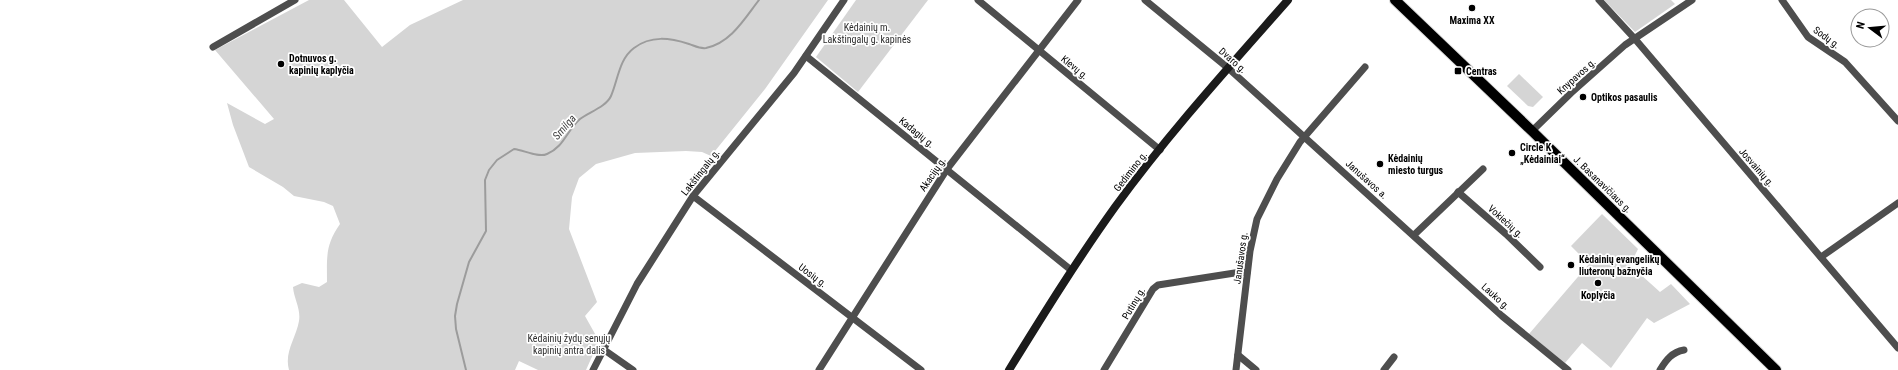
<svg xmlns="http://www.w3.org/2000/svg" width="1898" height="370" font-family="'Roboto Condensed',sans-serif">
	<rect width="100%" height="100%" fill="#fff"/>
	<g fill="#d5d5d5">
		<path d="M309 0H344L382 47 410 25 463 0H828L765 89 711 156 702 152 686 151 635 153 596 164 579 178 572 197 569 229 597 302 585 316 599 341 586 370H538L519 361 515 370H289C284 352 296 338 299 321 301 309 294 299 293 287L302 283 319 287 327 282C327 258 325 245 340 224L333 206 324 202 294 196 283 187 249 167 233 125 227 103 265 124 274 119 215 50Z"/>
		<path d="M856 0H928L858 92 816 57Z"/>
		<path d="M1604 0H1671L1675 4 1635 32Z"/>
		<path d="M1519 74 1543 97 1533 107 1528 106 1507 86Z"/>
		<path d="M1602 214 1638 249 1630 265 1660 292 1671 284 1690 304 1654 323 1647 318 1611 368 1582 343 1565 363 1529 334 1589 264 1571 246Z"/>
	</g>
	<g fill="none" stroke-linecap="round" stroke-linejoin="round">
		<path stroke="#9c9c9c" stroke-width="2" d="M466 370 456 329 455 316 457 304 469 262 486 231 485 180 489 170 497 160 514 149C524 150 538 158 547 154 564 147 567 130 580 119 589 112 606 107 611 96 618 80 619 59 634 48 651 35 670 38 689 44 695 46 700 49 706 48 731 43 745 18 759 0"/>
		<defs>
			<path id="primary" d="M1395 0 1532 131 1776 370"/>
		</defs>
		<use href="#primary" stroke="#dbdbdb" stroke-width="12"/>
		<g stroke="#4e4e4e" stroke-width="7">
			<path d="M978 0 1160 150"/>
			<path d="M1145 0 1228 68 1502 316 1568 370"/>
			<path d="M1599 0 1635 39 1898 348"/>
			<path d="M1782 0 1808 37 1845 62 1898 121"/>
			<path d="M213 47 295 0"/>
			<path d="M806 56 1071 270"/>
			<path d="M1532 131 1571 93 1625 45 1692 0"/>
			<path d="M1458 192 1506 234 1540 267"/>
			<path d="M693 196 921 370"/>
			<path d="M1414 235 1483 169"/>
			<path d="M1821 257 1898 203"/>
			<path d="M603 349 633 370"/>
			<path d="M1238 355 1256 370"/>
			<path d="M593 370 637 284 693 196 794 73 844 0"/>
			<path d="M819 370 947 169 1078 0"/>
			<path d="M1104 370 1153 289 1158 285 1241 272 1247 273"/>
			<path d="M1236 370 1250 251 1257 219 1277 179 1300 142 1365 67"/>
			<path d="M1384 370 1394 357"/>
			<path d="M1660 370C1666 360 1672 352 1684 350"/>
		</g>
		<path stroke="#1b1b1b" stroke-width="8" d="M1009 370C1043 315 1077 260 1115 207 1168 134 1229 67 1288 0"/>
		<use href="#primary" stroke="#000" stroke-width="10"/>
	</g>
	<g fill="#000" stroke="#fff" stroke-width="1.5">
		<circle cx="1472" cy="8" r="4"/>
		<circle cx="281" cy="64" r="4"/>
		<rect x="1454" y="67" width="8" height="8" rx="2"/>
		<circle cx="1583" cy="97" r="4"/>
		<circle cx="1512" cy="153" r="4"/>
		<circle cx="1380" cy="164" r="4"/>
		<circle cx="1571" cy="265" r="4"/>
		<circle cx="1598" cy="283" r="4"/>
	</g>
	<g text-anchor="middle" stroke-width="3.5" stroke-linejoin="round" paint-order="stroke">
		<g font-size="10" font-weight="bold" fill="#000" stroke="#fff" text-anchor="start">
			<text x="1472" y="24" text-anchor="middle">Maxima XX</text>
			<text x="289" y="62">Dotnuvos g.<tspan x="289" dy="12">kapinių kaplyčia</tspan></text>
			<text x="1466" y="75">Centras</text>
			<text x="1591" y="101">Optikos pasaulis</text>
			<text x="1520" y="151">Circle K<tspan x="1520" dy="12">„Kėdainiai“</tspan></text>
			<text x="1388" y="162">Kėdainių<tspan x="1388" dy="12">miesto turgus</tspan></text>
			<text x="1579" y="263">Kėdainių evangelikų<tspan x="1579" dy="12">liuteronų bažnyčia</tspan></text>
			<text x="1598" y="299" text-anchor="middle">Koplyčia</text>
		</g>
		<g font-size="10" fill="#2c2c2c" stroke="#fff">
			<text x="867" y="31">Kėdainių m.<tspan x="867" dy="12">Lakštingalų g. kapinės</tspan></text>
			<text x="569" y="342">Kėdainių žydų senųjų<tspan x="569" dy="12">kapinių antra dalis</tspan></text>
		</g>
		<g font-size="10" fill="#000" stroke="#fff">
			<text transform="translate(1827 37) rotate(36)" y="4">Sodų g.</text>
			<text transform="translate(1233 60) rotate(41)" y="4">Dvaro g.</text>
			<text transform="translate(1075 67) rotate(39)" y="4">Klevų g.</text>
			<text transform="translate(1576 76) rotate(-42)" y="4">Knypavos g.</text>
			<text transform="translate(917 132) rotate(39)" y="4">Kadagių g.</text>
			<text transform="translate(1757 167) rotate(49)" y="4">Josvainių g.</text>
			<text transform="translate(1130 171) rotate(-52)" y="4">Gedimino g.</text>
			<text transform="translate(700 172) rotate(-52)" y="4">Lakštingalų g.</text>
			<text transform="translate(932 174) rotate(-56)" y="4">Akacijų g.</text>
			<text transform="translate(1367 179) rotate(42)" y="4">Janušavos a.</text>
			<text transform="translate(1603 184) rotate(44)" y="4">J. Basanavičiaus g.</text>
			<text transform="translate(1506 221) rotate(42)" y="4">Vokiečių g.</text>
			<text transform="translate(1240 258) rotate(-82)" y="4">Janušavos g.</text>
			<text transform="translate(813 275) rotate(37)" y="4">Uosių g.</text>
			<text transform="translate(1496 296) rotate(42)" y="4">Lauko g.</text>
			<text transform="translate(1133 303) rotate(-59)" y="4">Putinų g.</text>
		</g>
		<g font-size="11" font-style="italic" fill="#3d3d3d" stroke="#fff">
			<text transform="translate(564 127) rotate(-49)" y="4">Smilga</text>
		</g>
	</g>
	<g transform="translate(1870 28) rotate(286)"><circle r="19" fill="#ffffff" stroke="#999999"/>
	<path d="M0-3L7 15L0 10L-7 15Z" fill="#000000"/>
	<text y="-6" font-size="11" font-weight="bold" text-anchor="middle" fill="#000000">N</text>
	</g>
</svg>
